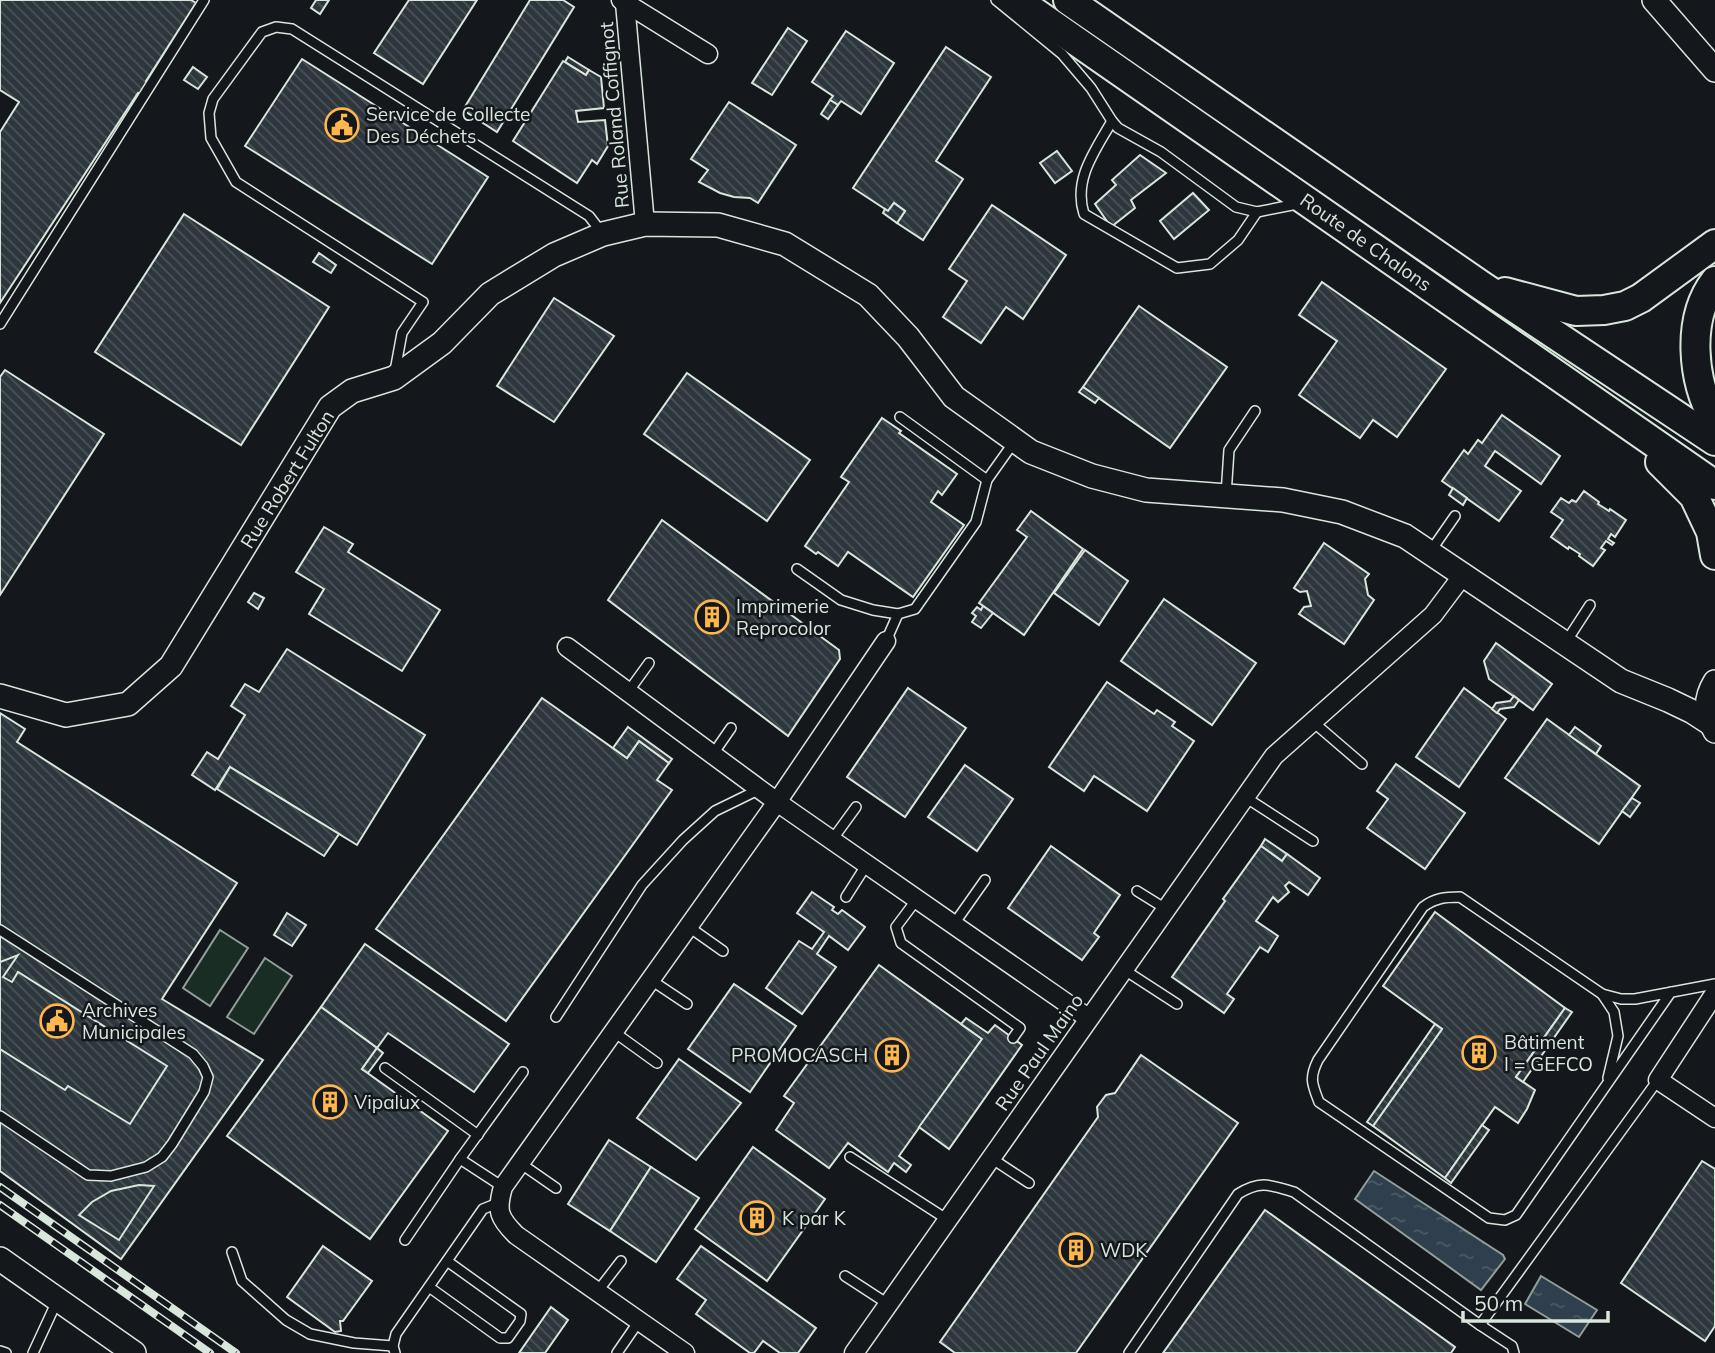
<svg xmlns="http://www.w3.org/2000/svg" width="1715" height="1353" font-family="Mulish,sans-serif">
	<defs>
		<pattern id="water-ripples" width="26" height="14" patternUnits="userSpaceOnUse" patternTransform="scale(1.75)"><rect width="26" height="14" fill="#2f3f4d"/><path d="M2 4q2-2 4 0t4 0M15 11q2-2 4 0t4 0" fill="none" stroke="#4c5b66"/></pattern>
		<pattern id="building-back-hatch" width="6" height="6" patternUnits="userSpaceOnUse" patternTransform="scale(1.75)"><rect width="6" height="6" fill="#2c363c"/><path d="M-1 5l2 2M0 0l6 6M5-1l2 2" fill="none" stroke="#4a5358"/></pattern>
	</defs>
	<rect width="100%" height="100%" fill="#14181c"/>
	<g fill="#1a2d24" stroke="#939e99" stroke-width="2">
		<path d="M220 930 248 948 210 1006 183 988Z"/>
		<path d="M265 958 292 976 254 1034 227 1017Z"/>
	</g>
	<g fill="url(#water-ripples)" stroke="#939e99" stroke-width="2">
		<path d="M1374 1171 1503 1255 1505 1259 1481 1290 1355 1199Z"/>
		<path d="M1541 1276 1597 1310 1579 1337 1525 1304Z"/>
	</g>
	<g fill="url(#building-back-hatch)" stroke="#d8e6dc" stroke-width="2">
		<path d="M0 0H191L196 3 146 81 150 84 142 96 138 93 0 303V132L19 102 0 90Z"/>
		<path d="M316 0H329L320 14 311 8Z"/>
		<path d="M409 0H477L423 84 374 53Z"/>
		<path d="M530 0H563L574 7 497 132 463 110Z"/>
		<path d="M788 28 807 41 772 95 752 83Z"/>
		<path d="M846 31 894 63 861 114 841 101 838 105 830 100 833 96 812 82Z"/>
		<path d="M946 47 991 77 936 161 963 179 923 240 897 223 905 211 894 203 888 211 853 188Z"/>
		<path d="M568 57 589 70 586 75 565 62Z"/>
		<path d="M302 59 488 177 432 264 245 146Z"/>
		<path d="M563 61 586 75 589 70 601 77 604 108 576 111 578 122 605 120 608 146 597 164 592 160 577 183 513 141Z"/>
		<path d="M193 67 207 77 198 89 184 80Z"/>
		<path d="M830 100 838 105 828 119 821 114Z"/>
		<path d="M729 102 796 145 758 203 750 198 734 197 720 193 699 182 708 170 691 159Z"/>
		<path d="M1057 151 1072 171 1055 183 1040 163Z"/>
		<path d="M1140 155 1166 173 1131 200 1135 208 1111 227 1095 204 1116 185 1112 180Z"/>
		<path d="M1193 193 1209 210 1174 239 1160 221Z"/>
		<path d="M894 203 905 211 897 223 883 213 885 209 888 211Z"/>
		<path d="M992 205 1066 255 1023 319 1006 307 981 343 943 317 967 281 949 269Z"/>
		<path d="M184 214 329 307 241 445 95 352Z"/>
		<path d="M319 253 336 265 331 273 313 262Z"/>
		<path d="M1322 282 1446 369 1397 437 1373 420 1360 438 1299 395 1337 341 1299 315Z"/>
		<path d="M554 298 614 336 554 422 497 386Z"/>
		<path d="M1139 306 1227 367 1170 448 1083 387Z"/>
		<path d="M5 370 104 434 0 595V377Z"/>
		<path d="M687 373 810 460 767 521 644 434Z"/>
		<path d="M1083 387 1099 398 1095 403 1079 392Z"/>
		<path d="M1502 415 1560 456 1541 484 1495 451 1485 466 1521 491 1499 521 1442 481 1464 450 1468 454 1478 440 1482 443Z"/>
		<path d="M882 418 901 431 899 433 957 474 942 495 938 491 931 502 964 525 913 597 848 552 838 566 818 552 816 554 805 546 849 482 841 477Z"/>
		<path d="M1453 488 1467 498 1463 505 1449 495Z"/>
		<path d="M1584 491 1599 502 1598 504 1609 511 1610 509 1626 520 1615 537 1611 534 1608 539 1614 543 1612 545 1606 541 1601 548 1605 550 1593 566 1579 556 1580 554 1569 547 1568 549 1551 537 1563 520 1551 512 1561 498 1569 503 1572 500 1576 502Z"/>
		<path d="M1031 511 1083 549 1024 635 979 603 1027 537 1017 530Z"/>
		<path d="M662 520 839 650 840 659 788 736 608 600Z"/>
		<path d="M324 527 353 544 348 552 440 610 402 671 309 614 324 589 296 572Z"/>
		<path d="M1324 543 1369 574 1365 579 1368 595 1374 600 1344 644 1299 614 1304 607 1311 606 1307 591 1300 592 1294 588Z"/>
		<path d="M1085 550 1128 581 1099 625 1054 593Z"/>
		<path d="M254 593 264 598 258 609 248 602Z"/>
		<path d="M1164 599 1256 663 1212 725 1121 661Z"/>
		<path d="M983 606 993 613 981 628 972 622 976 616 972 613 977 607 981 610Z"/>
		<path d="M1496 643 1552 684 1533 710 1489 679 1484 661Z"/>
		<path d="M287 649 425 735 357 845 230 767 215 790 192 775 207 752 218 759 245 715 231 706 245 684 259 692Z"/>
		<path d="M1107 682 1154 714 1157 710 1175 722 1172 726 1194 741 1147 811 1094 776 1084 791 1049 767Z"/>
		<path d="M908 688 966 728 905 817 847 777Z"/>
		<path d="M1464 688 1506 719 1459 787 1416 757Z"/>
		<path d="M1514 696 1519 700 1514 707 1500 709 1497 713 1492 709 1496 703 1510 701Z"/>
		<path d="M542 698 627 758 639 741 669 763 657 780 672 790 506 1021 376 929Z"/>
		<path d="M0 713 25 729 17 742 237 883 162 999 263 1060 121 1259 0 1171Z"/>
		<path d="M1547 719 1640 786 1599 844 1505 778Z"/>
		<path d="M628 727 672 759 669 763 639 741 627 758 613 748Z"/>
		<path d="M1575 727 1601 746 1596 754 1569 735Z"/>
		<path d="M1396 764 1465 813 1425 869 1367 828 1388 799 1377 791Z"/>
		<path d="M965 765 1013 799 977 851 928 817Z"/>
		<path d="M230 767 339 834 324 856 217 789Z"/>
		<path d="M1632 798 1640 803 1630 817 1622 811Z"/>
		<path d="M1265 839 1287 854 1282 861 1261 846Z"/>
		<path d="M1051 846 1120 895 1094 933 1099 937 1082 960 1008 908Z"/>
		<path d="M1261 846 1282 861 1287 854 1320 878 1308 895 1289 882 1285 886 1289 892 1278 902 1273 897 1256 921 1278 936 1268 952 1260 947 1227 994 1234 999 1224 1013 1172 977 1225 901 1223 899Z"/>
		<path d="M812 892 834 907 832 910 838 914 842 910 865 927 848 950 829 936 817 954 836 967 802 1014 766 988 799 941 812 949 824 932 797 913Z"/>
		<path d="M1435 912 1565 1008 1516 1077 1535 1090 1527 1109 1518 1123 1495 1107 1445 1178 1373 1126 1442 1029 1383 986Z"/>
		<path d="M287 913 306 925 292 946 274 935Z"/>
		<path d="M365 944 509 1044 474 1092 388 1033 377 1048 321 1007Z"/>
		<path d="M18 955 3 977 12 982 18 972 167 1066 130 1124 68 1086 65 1090 0 1049V962Z"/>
		<path d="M879 965 982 1039 899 1156 911 1165 906 1172 894 1163 888 1172 848 1143 829 1168 776 1130 794 1103 784 1096Z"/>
		<path d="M734 984 796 1026 750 1092 688 1049Z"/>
		<path d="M321 1007 377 1048 362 1069 448 1131 370 1239 227 1136Z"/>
		<path d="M1565 1008 1572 1012 1523 1082 1516 1077Z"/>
		<path d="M966 1018 988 1033 995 1025 1022 1045 949 1149 919 1127 982 1039 961 1024Z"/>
		<path d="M1435 1024 1442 1029 1373 1126 1367 1122Z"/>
		<path d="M377 1048 383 1053 368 1073 362 1069Z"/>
		<path d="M1141 1055 1238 1123 1076 1353H955L940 1342 1098 1117 1097 1107 1106 1095 1115 1093Z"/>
		<path d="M679 1059 741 1103 696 1160 637 1118Z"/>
		<path d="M1482 1125 1489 1130 1451 1183 1445 1178Z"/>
		<path d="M609 1140 651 1167 610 1231 568 1204Z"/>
		<path d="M753 1147 825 1199 767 1281 695 1229Z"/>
		<path d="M1702 1161 1715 1169V1326L1705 1341 1621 1283Z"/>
		<path d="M651 1167 699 1198 656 1262 610 1231Z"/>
		<path d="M139 1185 154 1186 119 1240 79 1215 92 1202 111 1191Z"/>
		<path d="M1265 1210 1455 1347 1451 1353H1163Z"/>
		<path d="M323 1246 372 1281 343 1321H340L341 1331 335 1332 287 1297Z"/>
		<path d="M701 1246 816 1328 798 1353H780L763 1341 754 1353H750L696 1314 706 1300 677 1279Z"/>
		<path d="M551 1307 568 1320 545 1353H519Z"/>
	</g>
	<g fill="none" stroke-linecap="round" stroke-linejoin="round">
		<defs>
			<g id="service">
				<path d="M996 0 1062 54 1091 88 1112 121 1118 128 1161 152 1236 207 1257 212 1297 204"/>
				<path d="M1112 121C1095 151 1073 179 1084 214L1177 268 1210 264 1238 240 1257 212"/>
				<path d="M0 324 204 0"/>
				<path d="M395 371 402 333 423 302 236 182 211 138 209 113 213 99 262 32 276 27 292 29 589 216 602 233"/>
				<path d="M900 417 987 480"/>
				<path d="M1226 495 1229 450 1255 411"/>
				<path d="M1430 552 1455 516"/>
				<path d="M797 569 841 600 873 610 898 614 915 609 976 522 987 480 1014 442"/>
				<path d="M886 641 898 614"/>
				<path d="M1566 642 1590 605"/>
				<path d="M628 692 649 663"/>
				<path d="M1312 721 1362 764"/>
				<path d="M713 754 731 728"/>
				<path d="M1245 797 1313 841"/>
				<path d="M832 840 856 807"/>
				<path d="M1137 891 1166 909"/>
				<path d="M846 897 867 864"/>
				<path d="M917 899 896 927 901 943 1020 1028 1013 1038"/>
				<path d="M954 924 985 880"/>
				<path d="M689 927 723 951"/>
				<path d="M0 930 193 1054 203 1066 208 1077 204 1092 172 1144 162 1157 146 1167 111 1176 88 1175 0 1116"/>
				<path d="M1123 969 1177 1004"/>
				<path d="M651 980 687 1004"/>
				<path d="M1671 992 1516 1215 1505 1220 1489 1218 1319 1102C1312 1084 1309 1078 1318 1060L1423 907C1435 898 1445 897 1460 897L1602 994 1621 999H1635L1715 984"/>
				<path d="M1602 994 1614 1012 1618 1036 1608 1078"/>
				<path d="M556 1017 642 885 683 840 715 811 760 789"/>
				<path d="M614 1032 657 1063"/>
				<path d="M385 1068 478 1135"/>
				<path d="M850 1157 948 1220"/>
				<path d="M991 1158 1029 1183"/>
				<path d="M520 1163 556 1188"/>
				<path d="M503 1187 460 1159 523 1072"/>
				<path d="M405 1240 460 1159"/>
				<path d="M232 1252 242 1281 286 1320 310 1334 354 1343 393 1346"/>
				<path d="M845 1276 888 1304"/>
				<path d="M429 1287 500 1338H508L520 1321 521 1314 447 1261"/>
				<path d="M597 1292 621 1261"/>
				<path d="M1480 1325 1658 1080"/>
				<path d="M0 1351 6 1353"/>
				<path d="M33 1353 57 1301"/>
				<path d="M395 1353 393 1346 396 1334 483 1209 498 1203"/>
				<path d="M617 1353 639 1321"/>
				<path d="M1129 1353 1238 1194C1261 1180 1270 1185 1294 1192L1480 1325 1512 1346 1514 1353"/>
			</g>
			<g id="minor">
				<path d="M621 0 708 54"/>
				<path d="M625 3 645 224"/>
				<path d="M567 647 777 802 1088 1018"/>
				<path d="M1715 993 1658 1080 1715 1118"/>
				<path d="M685 1353 516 1235C499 1218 496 1211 503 1187L777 802 886 641"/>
				<path d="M854 1353 1274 756 1433 615 1463 575"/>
			</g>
			<g id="tertiary">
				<path d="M1654 0 1715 70"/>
				<path d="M1715 682C1705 698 1705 714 1715 731"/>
				<path d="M0 696 66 715 128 704 171 666 330 407 352 391 394 378 442 343 490 294 554 255 603 234 645 224 718 225 785 244 868 295 908 337 954 397 1031 452 1092 476 1146 490 1283 500 1342 512 1405 536 1621 681 1668 700 1693 712 1710 723"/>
				<path d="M0 1259 134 1353"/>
			</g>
			<g id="primary">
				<path d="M1017 0 1715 485"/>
				<path d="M1068 0 1482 286 1715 441"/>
				<path d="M1715 281C1686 319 1692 381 1715 421"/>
				<path d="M1505 292 1576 311 1604 310 1625 306 1641 298 1715 244"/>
				<path d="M1660 462 1694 496 1711 532 1715 555"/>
			</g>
		</defs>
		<use href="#service" stroke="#d8e6dc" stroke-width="12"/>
		<use href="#minor" stroke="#d8e6dc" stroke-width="21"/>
		<use href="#tertiary" stroke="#d8e6dc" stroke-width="26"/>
		<use href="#primary" stroke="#d8e6dc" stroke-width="32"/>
		<use href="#service" stroke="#14181c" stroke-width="9"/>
		<use href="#minor" stroke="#14181c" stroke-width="18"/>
		<use href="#tertiary" stroke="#14181c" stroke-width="23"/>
		<use href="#primary" stroke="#14181c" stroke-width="28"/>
		<defs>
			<g id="rail">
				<path d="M0 1187 236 1353"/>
				<path d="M0 1205 210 1353"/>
			</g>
		</defs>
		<use href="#rail" stroke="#d8e6dc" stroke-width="8"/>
		<use href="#rail" stroke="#14181c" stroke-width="5" stroke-dasharray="16" stroke-linecap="butt"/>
	</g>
	<defs>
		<symbol id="civic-ring" viewBox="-11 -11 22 22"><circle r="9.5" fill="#14181c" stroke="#ffb74d" stroke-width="1.5"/><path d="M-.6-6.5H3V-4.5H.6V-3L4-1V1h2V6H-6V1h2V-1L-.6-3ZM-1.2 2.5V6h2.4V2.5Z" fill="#ffb74d"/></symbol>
		<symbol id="building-ring" viewBox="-11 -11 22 22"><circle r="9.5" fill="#14181c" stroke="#ffb74d" stroke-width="1.5"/><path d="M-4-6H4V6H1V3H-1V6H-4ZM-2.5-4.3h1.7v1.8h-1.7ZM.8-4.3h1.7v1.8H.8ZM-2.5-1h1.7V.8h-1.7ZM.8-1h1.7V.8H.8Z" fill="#ffb74d"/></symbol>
	</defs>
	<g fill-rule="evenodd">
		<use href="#civic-ring" x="323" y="106" width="38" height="38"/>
		<use href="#building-ring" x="693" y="598" width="38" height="38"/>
		<use href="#civic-ring" x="38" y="1002" width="38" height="38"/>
		<use href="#building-ring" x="1460" y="1034" width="38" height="38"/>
		<use href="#building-ring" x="873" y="1036" width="38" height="38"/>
		<use href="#building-ring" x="311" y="1083" width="38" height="38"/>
		<use href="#building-ring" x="738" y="1199" width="38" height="38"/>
		<use href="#building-ring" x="1057" y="1231" width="38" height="38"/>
	</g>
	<g text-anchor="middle" stroke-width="5" stroke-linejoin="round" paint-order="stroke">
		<g font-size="19" fill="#d8e6dc" stroke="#14181c" text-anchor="start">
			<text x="366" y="121">Service de Collecte<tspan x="366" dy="22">Des Déchets</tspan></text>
			<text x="736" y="613">Imprimerie<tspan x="736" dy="22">Reprocolor</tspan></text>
			<text x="82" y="1017">Archives<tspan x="82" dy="22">Municipales</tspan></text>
			<text x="1504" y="1049">Bâtiment<tspan x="1504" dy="22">I = GEFCO</tspan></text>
			<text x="868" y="1062" text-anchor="end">PROMOCASCH</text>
			<text x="354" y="1109">Vipalux</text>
			<text x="782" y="1225">K par K</text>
			<text x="1100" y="1257">WDK</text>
		</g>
		<g font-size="19" fill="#d8e6dc" stroke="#14181c">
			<text transform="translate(614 115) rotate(-95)" y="7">Rue Roland Coffignot</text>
			<text transform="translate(1366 242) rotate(35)" y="7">Route de Chalons</text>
			<text transform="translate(287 479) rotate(-58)" y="7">Rue Robert Fulton</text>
			<text transform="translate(1039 1052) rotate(-55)" y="7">Rue Paul Maino</text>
		</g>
	</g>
	<path d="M1463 1311v10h145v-10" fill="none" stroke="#d8e6dc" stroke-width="3.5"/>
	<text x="1474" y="1311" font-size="21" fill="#d8e6dc" stroke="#14181c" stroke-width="5" paint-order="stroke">50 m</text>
</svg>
